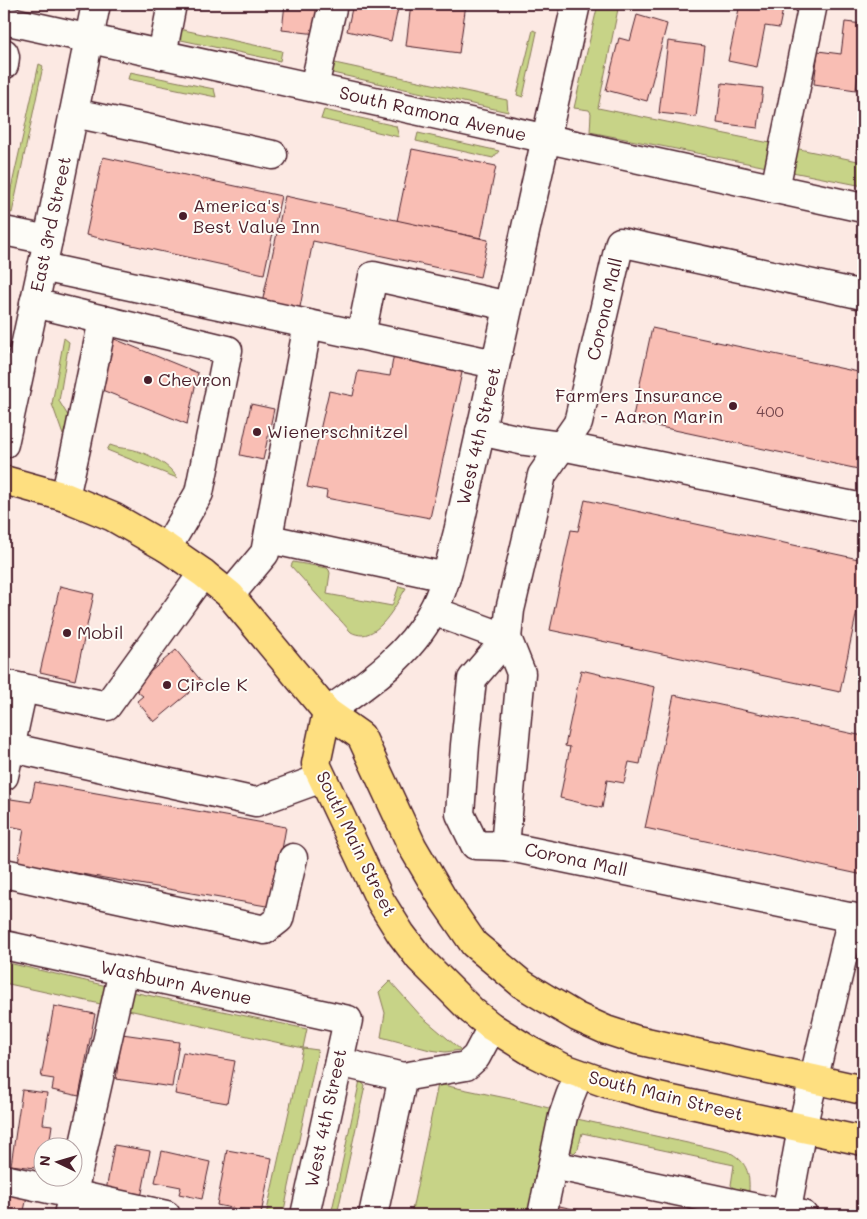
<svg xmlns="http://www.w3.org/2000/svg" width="867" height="1219" font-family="Mali,sans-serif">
	<rect width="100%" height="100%" fill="#fce9e3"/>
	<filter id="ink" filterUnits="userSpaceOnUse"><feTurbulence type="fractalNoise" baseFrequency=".02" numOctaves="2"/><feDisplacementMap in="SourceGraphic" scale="10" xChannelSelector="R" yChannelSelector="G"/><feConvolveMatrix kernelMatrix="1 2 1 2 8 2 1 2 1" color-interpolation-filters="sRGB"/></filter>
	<g filter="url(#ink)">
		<g fill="#c7d387" stroke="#887959">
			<path d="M598 4H619L598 108 863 162V186L590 132 591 113 589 110 574 108Z"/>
			<path d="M179 29 282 51 280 61 181 40Z"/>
			<path d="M533 30 537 32 523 97 517 95Z"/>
			<path d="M330 62 507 100 508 112 328 72Z"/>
			<path d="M39 64 43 66 12 213 6 211Z"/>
			<path d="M130 72 214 89 216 97 128 79Z"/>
			<path d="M324 110 396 126 399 137 321 119Z"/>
			<path d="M418 133 499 151 493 158 416 141Z"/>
			<path d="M64 338 69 342 59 401 70 419 68 435H63L52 404Z"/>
			<path d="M110 445C117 448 123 448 130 449 145 452 170 464 177 478L107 450Z"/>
			<path d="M293 562 327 568 329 570 330 573 327 594 392 606 399 586 406 588C397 603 382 634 362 635 359 635 354 634 351 632 346 627 341 620 335 615 320 599 306 582 291 566Z"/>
			<path d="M4 962 133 992 307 1029 303 1048 318 1050 283 1215H266L303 1048 4 983Z"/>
			<path d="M390 981 421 1016 461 1050 445 1052 430 1050 381 1037 385 1013 379 992Z"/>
			<path d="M360 1080 365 1086 337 1215H331Z"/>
			<path d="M438 1084 516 1100 553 1109 532 1215H411Z"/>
			<path d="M577 1119 729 1152C746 1161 750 1172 749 1191L733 1188 731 1185 734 1165 582 1133 578 1149 574 1153 571 1151V1149Z"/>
		</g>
		<g fill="#f9beb4" stroke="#4a1f2b">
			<path d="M285 4H321L317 34 282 30Z"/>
			<path d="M353 4H399L391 41 347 31Z"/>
			<path d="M411 4H466L459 53 406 46Z"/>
			<path d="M740 4H784L779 28 765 26 757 67 728 61Z"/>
			<path d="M637 15 667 24 647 101 606 90 619 38 630 41Z"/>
			<path d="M845 22 863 24V38L856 90 814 84 818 51 841 54Z"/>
			<path d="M668 41 705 46 696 117 659 113Z"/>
			<path d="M722 83 763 88 758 128 717 123Z"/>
			<path d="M862 103H863V154L856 153Z"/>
			<path d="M412 149 496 166 481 238 397 221Z"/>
			<path d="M103 157 281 196 264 274 86 235Z"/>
			<path d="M285 196 488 240 480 277 313 241 299 312 262 303Z"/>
			<path d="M652 328 863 373V470L632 421Z"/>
			<path d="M107 336 198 373 187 424 97 388Z"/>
			<path d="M394 353 463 368 430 518 326 498 327 491 307 487 329 391 353 396 358 371 390 376Z"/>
			<path d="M251 404 274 409 263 460 240 455Z"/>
			<path d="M585 500 863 560V582L840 692 550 630 571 530 578 531Z"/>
			<path d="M60 586 94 594 75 680 40 672Z"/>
			<path d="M176 650 202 682 154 722 137 701 143 696 139 693 136 688 137 683Z"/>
			<path d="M581 670 655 687 640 764 629 762 624 783 607 780 602 808 560 798 570 747 565 746Z"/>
			<path d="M674 695 863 736V875L645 828Z"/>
			<path d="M35 782 286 827 272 907 18 863 24 829 4 825V798L31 802Z"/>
			<path d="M54 1006 95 1014 79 1096 52 1090 54 1079 41 1077Z"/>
			<path d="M122 1034 179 1042 172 1087 116 1079Z"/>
			<path d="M183 1052 235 1061 227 1103 175 1094Z"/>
			<path d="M22 1090 47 1093 43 1124 52 1125 49 1146H42V1148L38 1147 35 1168 11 1165Z"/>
			<path d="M114 1145 150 1151 141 1198 106 1191Z"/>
			<path d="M227 1150 272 1158 261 1214 217 1205Z"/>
			<path d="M162 1151 210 1162 202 1199 179 1194 181 1187 155 1182Z"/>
			<path d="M4 1192 27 1197 23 1215H4Z"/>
			<path d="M555 1205 600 1215H553Z"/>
		</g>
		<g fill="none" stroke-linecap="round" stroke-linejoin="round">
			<defs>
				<g id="minor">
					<path d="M4 20 863 208"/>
					<path d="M4 53 5 57 4 65"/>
					<path d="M162 55 172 4"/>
					<path d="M314 87 333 4"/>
					<path d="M74 113 273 155"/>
					<path d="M775 189 813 4"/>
					<path d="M4 231 48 240"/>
					<path d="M42 267 495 364"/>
					<path d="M34 303 228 350 199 493 167 548"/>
					<path d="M361 335 373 276 508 306"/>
					<path d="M480 431 525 441 562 446 863 508"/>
					<path d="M4 444 48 240 96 4"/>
					<path d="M65 497 77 444 103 320"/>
					<path d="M269 539 446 577"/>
					<path d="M230 595 265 553 308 324"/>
					<path d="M433 611 507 638"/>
					<path d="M507 638 472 679 465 745 460 814 475 845 505 846 863 920"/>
					<path d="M4 684 107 706 203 573"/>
					<path d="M327 712C367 684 409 656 432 612 445 589 451 558 458 532L576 4"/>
					<path d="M4 746 256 802 322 778"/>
					<path d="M4 776 23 688"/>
					<path d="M505 846 521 673 507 638 510 610 542 475 578 423 620 242 863 295"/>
					<path d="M4 873 265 930 279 919 293 858"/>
					<path d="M4 945 348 1020 305 1215"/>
					<path d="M339 1062 403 1077"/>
					<path d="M553 1165 780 1213 787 1211 803 1215"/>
					<path d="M4 1179 166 1215"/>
					<path d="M68 1215 123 971"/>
					<path d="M373 1215 403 1077 466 1066 476 1057 492 1027"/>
					<path d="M542 1215 563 1116 570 1096 579 1074"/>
					<path d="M786 1215 802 1128 852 917"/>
				</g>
				<g id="major">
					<path d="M4 480 65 497 113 517 167 548 203 573 230 595 327 712 361 736 412 846 443 899 474 944 522 984 545 998 577 1017 606 1030 637 1040 863 1090"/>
					<path d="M327 712 316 764 381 902 401 934 420 959 472 1011 492 1027 532 1052 564 1068 606 1083 658 1097 863 1141"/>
				</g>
			</defs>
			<use href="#minor" stroke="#4a1f2b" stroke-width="31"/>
			<use href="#major" stroke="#4a1f2b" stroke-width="31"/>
			<use href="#minor" stroke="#fdfcf7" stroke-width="28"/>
			<use href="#major" stroke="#fedf80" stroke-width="28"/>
		</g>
	</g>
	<g fill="#4a1f2b" stroke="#fdfcf7" stroke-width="2">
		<circle cx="183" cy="216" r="5"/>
		<circle cx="148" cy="380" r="5"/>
		<circle cx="733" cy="406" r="5"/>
		<circle cx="257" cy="432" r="5"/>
		<circle cx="67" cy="633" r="5"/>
		<circle cx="167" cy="685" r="5"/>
	</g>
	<g text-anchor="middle" stroke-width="4" stroke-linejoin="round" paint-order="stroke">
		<g font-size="15" fill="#76474d">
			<text x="770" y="417">400</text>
		</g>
		<g font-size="18" fill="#4a1f2b" stroke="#fdfcf7">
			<text transform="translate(433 114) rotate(13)" y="6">South Ramona Avenue</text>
			<text transform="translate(51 224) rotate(-78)" y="6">East 3rd Street</text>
			<text transform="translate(605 309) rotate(-77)" y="6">Corona Mall</text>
			<text transform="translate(479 436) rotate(-77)" y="6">West 4th Street</text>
			<text transform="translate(356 844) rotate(64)" y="6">South Main Street</text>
			<text transform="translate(576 860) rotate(12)" y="6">Corona Mall</text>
			<text transform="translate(176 983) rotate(12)" y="6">Washburn Avenue</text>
			<text transform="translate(666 1096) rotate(14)" y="6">South Main Street</text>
			<text transform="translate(326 1118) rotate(-78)" y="6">West 4th Street</text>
		</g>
		<g font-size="18" fill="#4a1f2b" stroke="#fdfcf7" text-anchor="start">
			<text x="193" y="212">America's<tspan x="193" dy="21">Best Value Inn</tspan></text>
			<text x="158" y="386">Chevron</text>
			<text x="723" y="402" text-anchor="end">Farmers Insurance<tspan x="723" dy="21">- Aaron Marin</tspan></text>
			<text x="267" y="438">Wienerschnitzel</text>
			<text x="77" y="639">Mobil</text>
			<text x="177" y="691">Circle K</text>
		</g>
	</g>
	<rect width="867" height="1219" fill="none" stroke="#fdfcf7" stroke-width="20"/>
	<rect x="10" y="10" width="847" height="1199" fill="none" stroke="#4a1f2b" stroke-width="2" filter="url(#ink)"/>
	<g transform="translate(58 1162) rotate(275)"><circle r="24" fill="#fdfcf7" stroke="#b5a4a5"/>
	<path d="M0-4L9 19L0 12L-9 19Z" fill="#4a1f2b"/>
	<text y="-8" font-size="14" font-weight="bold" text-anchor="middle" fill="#4a1f2b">N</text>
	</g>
</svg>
